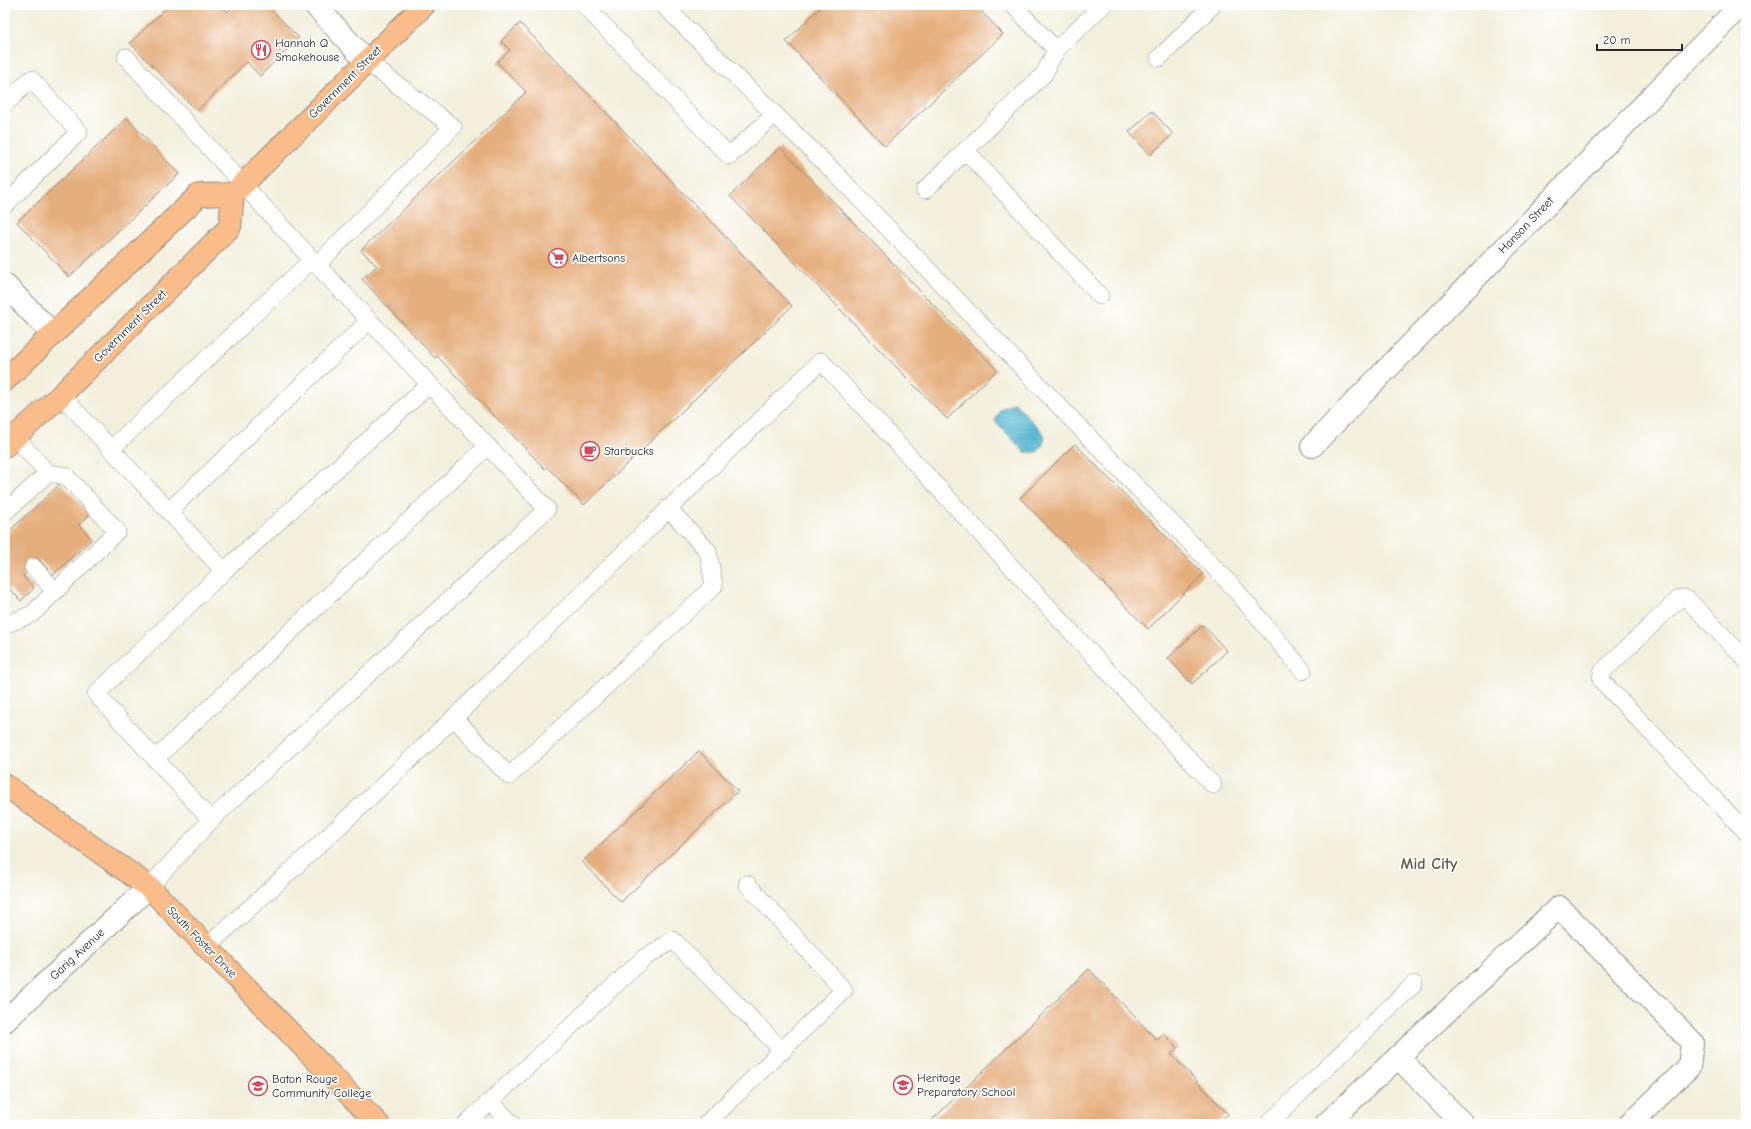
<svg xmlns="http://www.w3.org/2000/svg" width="1751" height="1129" font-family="'Comic Neue',sans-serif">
	<defs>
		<pattern id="water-rules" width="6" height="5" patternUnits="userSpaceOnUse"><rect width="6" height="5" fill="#57bbd6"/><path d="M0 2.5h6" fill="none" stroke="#4898ae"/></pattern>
	</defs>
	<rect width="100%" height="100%" fill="#fff"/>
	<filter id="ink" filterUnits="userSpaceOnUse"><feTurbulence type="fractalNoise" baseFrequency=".025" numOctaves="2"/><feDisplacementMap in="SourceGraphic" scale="8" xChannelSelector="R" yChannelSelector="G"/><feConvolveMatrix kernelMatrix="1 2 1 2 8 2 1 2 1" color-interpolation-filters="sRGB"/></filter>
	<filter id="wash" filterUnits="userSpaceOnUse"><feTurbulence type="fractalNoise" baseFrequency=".012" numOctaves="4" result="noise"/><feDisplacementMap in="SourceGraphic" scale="16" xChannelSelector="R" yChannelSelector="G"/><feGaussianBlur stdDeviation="0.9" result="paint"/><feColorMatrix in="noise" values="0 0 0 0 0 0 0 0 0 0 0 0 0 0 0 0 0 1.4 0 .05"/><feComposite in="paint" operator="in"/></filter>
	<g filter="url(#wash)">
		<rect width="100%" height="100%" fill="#f3efdc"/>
		<path fill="url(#water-rules)" stroke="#417380" d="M1015 403 1045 435 1042 446 1037 452H1025L995 421 1000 409Z"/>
		<g id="blocks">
			<g fill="#e5ae7d">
				<path d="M169 5H221L228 12 235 5H267L299 38 260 76 247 62 197 111 130 43Z"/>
				<path d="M823 5H975L1003 34 885 146 786 41Z"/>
				<path d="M520 23 792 306 584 505 547 467 545 469 437 356 435 358 362 279 377 266 361 250 526 92 497 62 510 50 501 41Z"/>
				<path d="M1152 111 1173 134 1150 155 1129 132Z"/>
				<path d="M127 118 179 174 69 277 17 222Z"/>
				<path d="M780 147 997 370 947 419 730 196Z"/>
				<path d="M1075 444 1203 574 1148 629 1020 498Z"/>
				<path d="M61 483 90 514 79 525 92 539 53 575 40 560 23 576 34 588 21 601 9 588 5 592V535Z"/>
				<path d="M1203 625 1227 651 1192 684 1168 658Z"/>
				<path d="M699 751 738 791 621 902 582 862Z"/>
				<path d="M1089 969 1157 1040 1164 1034 1178 1048 1171 1054 1228 1114 1217 1124H928Z"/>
			</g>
		</g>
	</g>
	<g filter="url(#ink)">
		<use href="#blocks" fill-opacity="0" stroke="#8f8d84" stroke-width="1"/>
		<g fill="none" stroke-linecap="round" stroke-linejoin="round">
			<defs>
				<g id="lane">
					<path d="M584 5 729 156 774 115"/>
					<path d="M663 5 834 172 1234 588 1303 671"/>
					<path d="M1013 5 1056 50 1103 5"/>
					<path d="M126 57 317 265 547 509 211 820 149 887"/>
					<path d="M1159 58 1213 5"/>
					<path d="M5 104 31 79 79 132 5 205"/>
					<path d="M965 150 1100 296"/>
					<path d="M925 190 1044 74 1056 50"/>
					<path d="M317 265 453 127 366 61"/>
					<path d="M61 395 224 571 96 694 211 820"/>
					<path d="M111 449 312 260"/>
					<path d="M169 511 369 321"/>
					<path d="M5 512 48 473 15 437"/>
					<path d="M33 567 55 591"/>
					<path d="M224 571 429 385"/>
					<path d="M5 625 32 614 117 531 66 476 48 473"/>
					<path d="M1746 660 1688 600 1684 598H1680L1602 672 1601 680 1746 832"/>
					<path d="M454 718 509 776 714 586 708 551 668 508"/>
					<path d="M155 759 488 446"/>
					<path d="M206 947C418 760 617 557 821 361L1213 785"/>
					<path d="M491 1102 512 1124"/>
					<path d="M466 1124 644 958 673 940 783 1051"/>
					<path d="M706 1124 844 990 747 884"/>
					<path d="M1268 1124 1414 984"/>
				</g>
				<g id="street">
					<path d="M315 5 366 61"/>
					<path d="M5 285 53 334"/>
					<path d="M1312 446 1741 5"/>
					<path d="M5 1021 149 887"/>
					<path d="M1398 1057 1463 1124"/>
					<path d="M1326 1124 1559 907 1692 1042 1689 1067 1630 1124"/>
				</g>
				<g id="primary">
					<path d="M5 380 199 195 233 194"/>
					<path d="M5 446 61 395 230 227 233 194 424 5"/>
					<path d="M5 785 149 887 378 1124"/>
				</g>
			</defs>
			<use href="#lane" stroke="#8f8d84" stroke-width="18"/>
			<use href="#street" stroke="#8f8d84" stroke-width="24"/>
			<use href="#primary" stroke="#8f8d84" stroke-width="24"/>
			<use href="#lane" stroke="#fff" stroke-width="17"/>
			<use href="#street" stroke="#fff" stroke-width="22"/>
			<use href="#primary" stroke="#f9bc8a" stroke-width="22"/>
		</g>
	</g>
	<defs>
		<symbol id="restaurant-ring" viewBox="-11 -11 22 22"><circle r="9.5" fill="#fff" stroke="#d1495b" stroke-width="1.5"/><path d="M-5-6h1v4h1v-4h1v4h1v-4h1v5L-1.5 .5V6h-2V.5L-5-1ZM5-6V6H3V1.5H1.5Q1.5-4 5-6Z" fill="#d1495b"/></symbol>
		<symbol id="supermarket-ring" viewBox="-11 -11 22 22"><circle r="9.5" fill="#fff" stroke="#d1495b" stroke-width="1.5"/><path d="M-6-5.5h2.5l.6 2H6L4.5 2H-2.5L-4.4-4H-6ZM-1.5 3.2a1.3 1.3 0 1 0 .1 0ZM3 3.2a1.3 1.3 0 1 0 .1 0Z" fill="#d1495b"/></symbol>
		<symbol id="cafe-ring" viewBox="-11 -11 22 22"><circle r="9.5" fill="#fff" stroke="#d1495b" stroke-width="1.5"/><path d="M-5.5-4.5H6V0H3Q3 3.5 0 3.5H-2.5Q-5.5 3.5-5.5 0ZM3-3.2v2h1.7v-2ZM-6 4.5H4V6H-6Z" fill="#d1495b"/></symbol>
		<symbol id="school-ring" viewBox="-11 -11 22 22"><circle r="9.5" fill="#fff" stroke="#d1495b" stroke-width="1.5"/><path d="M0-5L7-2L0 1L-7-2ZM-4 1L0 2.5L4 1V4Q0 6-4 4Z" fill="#d1495b"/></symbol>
		<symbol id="university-ring" viewBox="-11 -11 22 22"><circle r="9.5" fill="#fff" stroke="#d1495b" stroke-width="1.5"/><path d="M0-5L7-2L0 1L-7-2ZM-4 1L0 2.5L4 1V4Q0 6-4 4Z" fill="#d1495b"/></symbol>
	</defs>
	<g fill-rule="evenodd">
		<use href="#restaurant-ring" x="250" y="39" width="22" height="22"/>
		<use href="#supermarket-ring" x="547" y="247" width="22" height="22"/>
		<use href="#cafe-ring" x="579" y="440" width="22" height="22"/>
		<use href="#school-ring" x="892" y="1074" width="22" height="22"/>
		<use href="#university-ring" x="247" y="1075" width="22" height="22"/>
	</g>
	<g text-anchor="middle" stroke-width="3.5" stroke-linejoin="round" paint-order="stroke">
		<g font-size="12" fill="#2b2b2b" stroke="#fff" text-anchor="start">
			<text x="275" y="47">Hannah Q<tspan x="275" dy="14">Smokehouse</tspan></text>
			<text x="572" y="262">Albertsons</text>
			<text x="604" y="455">Starbucks</text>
			<text x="917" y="1082">Heritage<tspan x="917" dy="14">Preparatory School</tspan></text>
			<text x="272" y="1083">Baton Rouge<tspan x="272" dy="14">Community College</tspan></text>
		</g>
		<g font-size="12" fill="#2b2b2b" stroke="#fff">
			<text transform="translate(345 82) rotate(-45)" y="4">Government Street</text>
			<text transform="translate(1526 225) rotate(-46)" y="4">Hanson Street</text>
			<text transform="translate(130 326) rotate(-45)" y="4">Government Street</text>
			<text transform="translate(202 942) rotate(46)" y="4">South Foster Drive</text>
			<text transform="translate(77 954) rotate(-43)" y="4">Garig Avenue</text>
		</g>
		<g font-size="16" font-weight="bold" fill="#6c5948" stroke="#fff">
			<text x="1429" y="869">Mid City</text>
		</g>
	</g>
	<rect width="1751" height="1129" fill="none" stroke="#fff" stroke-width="20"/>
	<path d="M1597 44v6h85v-6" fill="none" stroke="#2b2b2b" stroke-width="2"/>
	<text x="1603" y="44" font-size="12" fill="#2b2b2b" stroke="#ffffff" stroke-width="3" paint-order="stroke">20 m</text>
</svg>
